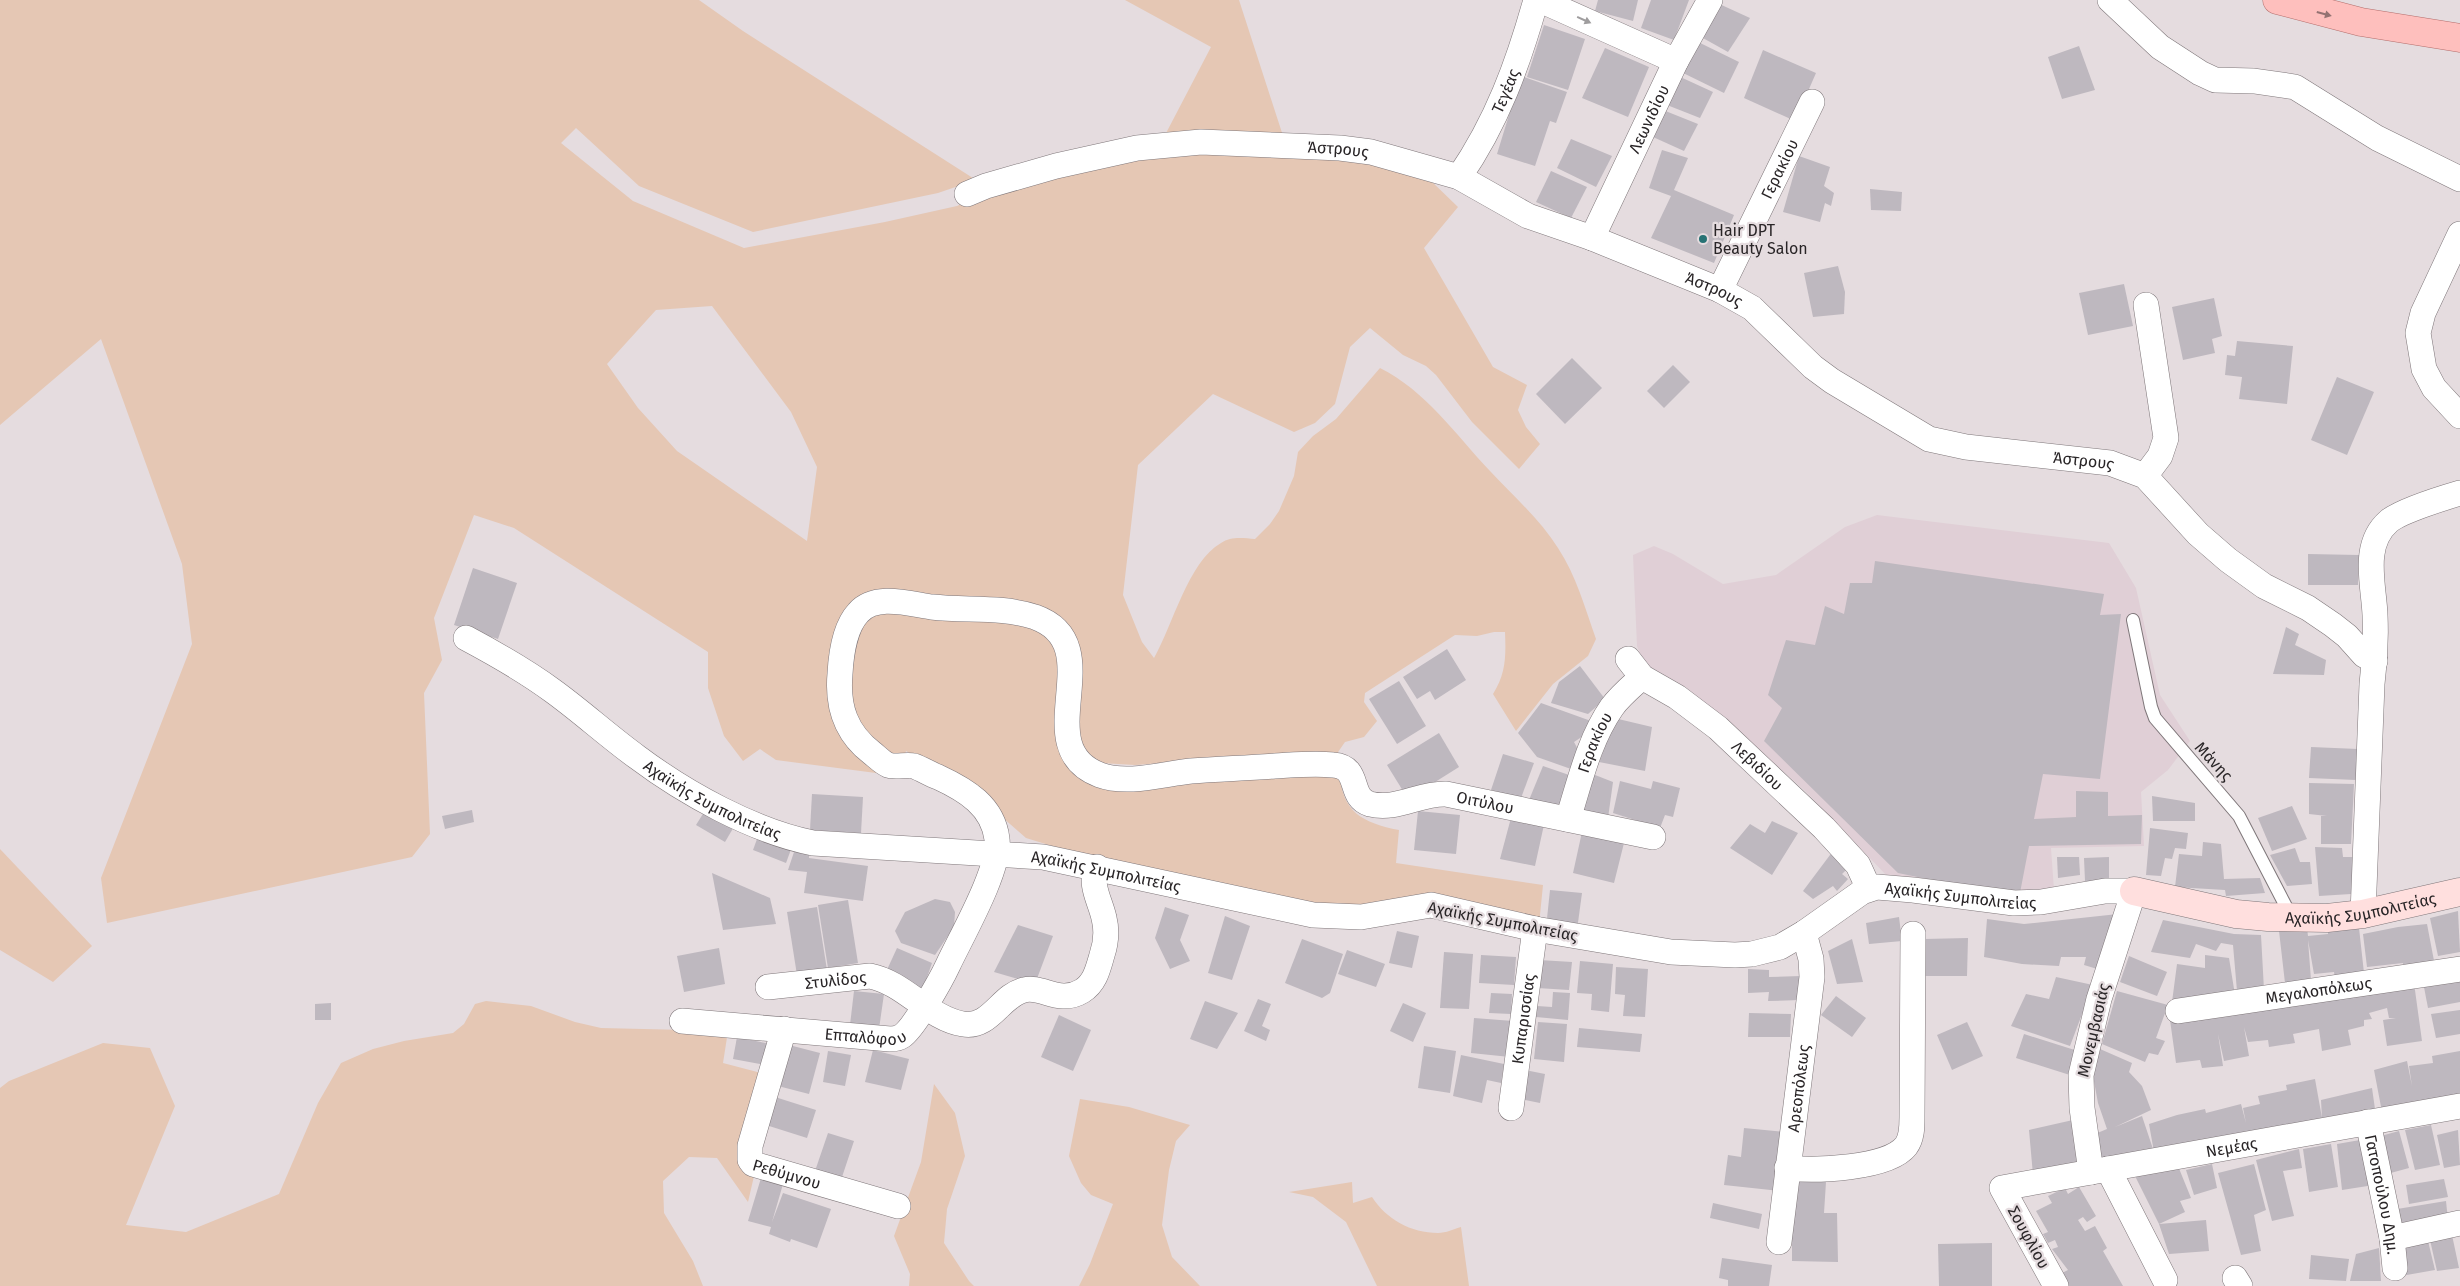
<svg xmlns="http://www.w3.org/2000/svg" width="2460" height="1286" font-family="'Fira Sans',sans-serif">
	<rect width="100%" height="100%" fill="#e5dcdf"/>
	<path fill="#e0cfd6" d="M1877 515 2109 543 2136 588 2160 695 2190 741 2168 770 2141 792 2144 846 2051 848 2054 890 2019 898 1890 879 1805 791 1747 739 1650 668 1641 657 1637 646 1633 555 1654 546 1673 554 1723 584 1776 575 1845 527Z"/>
	<g fill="#e5c7b4" fill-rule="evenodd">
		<path d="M0 0H699L743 31 976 180 938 193 753 232 639 186 576 128 561 143 633 201 744 248 885 222 957 206 977 197 1145 151 1347 154 1427 177 1458 207 1424 248 1493 367 1527 385 1518 410 1526 427 1540 444 1519 469 1472 422 1436 375 1426 366 1403 355 1370 328 1350 347 1335 404 1315 423 1294 432 1213 394 1138 465 1123 595 1142 642 1154 658C1173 625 1188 562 1221 543 1231 536 1243 538 1255 539L1270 524 1279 511 1294 476 1298 452 1313 436 1336 419 1380 368C1426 391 1455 434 1490 471 1513 496 1540 519 1558 548 1576 575 1585 608 1596 639L1588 656 1553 684 1516 731 1493 694C1506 674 1506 656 1505 632H1494L1477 636 1455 635 1365 693 1364 702 1377 721 1364 737 1345 742 1336 755 1188 761 1135 765 1101 763 1081 772H1340C1341 812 1363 823 1399 830L1396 863 1543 885 1539 925 1344 910 1062 849 1026 838 1002 817 941 771 906 751 899 776 776 760 760 749 743 761 724 736 708 688V652L514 528 474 515 434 618 442 660 424 693 430 834 412 857 107 923 101 878 192 644 182 564 101 339 0 425ZM712 306 791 412 817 467 807 541 677 451 638 408 607 364 656 310Z"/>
		<path d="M1125 0H1239L1284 139 1164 137 1211 47Z"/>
		<path d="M0 849 92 946 53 982 0 950Z"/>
		<path d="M486 1001 531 1006 575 1022 601 1028 728 1031 723 1063 777 1077 748 1202 717 1158 689 1157 663 1181 664 1213 693 1261 703 1286H0V1088L9 1081 103 1043 150 1048 175 1106 126 1225 186 1232 279 1194 318 1103 341 1063 373 1049 404 1041 453 1033 464 1024 475 1004Z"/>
		<path d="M934 1084 955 1113 965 1156 947 1209 944 1243 969 1281 974 1286H909L910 1274 894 1236 921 1162Z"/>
		<path d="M1080 1099 1129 1107 1190 1125 1176 1141 1169 1170 1162 1225 1172 1257 1200 1286H1079L1090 1264 1113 1204 1091 1195 1081 1183 1069 1156Z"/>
		<path d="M1352 1182 1353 1203 1372 1197C1386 1219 1411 1233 1438 1233 1446 1233 1454 1229 1461 1227L1469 1286H1377L1346 1222 1313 1197 1289 1192Z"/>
	</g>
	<g fill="#beb8bf">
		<path d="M1598 0H1638L1633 21 1595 11Z"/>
		<path d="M1651 0H1689L1674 40 1641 28Z"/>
		<path d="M1715 2 1750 18 1728 52 1694 33Z"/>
		<path d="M1544 25 1585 39 1568 90 1527 77Z"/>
		<path d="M1694 40 1739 62 1724 93 1679 71Z"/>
		<path d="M2079 46 2095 90 2062 99 2048 57Z"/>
		<path d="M1605 48 1649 67 1628 117 1582 98Z"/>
		<path d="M1763 50 1816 73 1795 121 1744 98Z"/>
		<path d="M1676 75 1713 92 1700 118 1667 105Z"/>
		<path d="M1521 76 1567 92 1556 123 1550 121 1535 166 1497 154Z"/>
		<path d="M1663 110 1698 124 1684 151 1653 137Z"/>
		<path d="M1571 139 1612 156 1596 187 1557 168Z"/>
		<path d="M1662 150 1688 158 1674 190 1734 215 1714 263 1651 238 1671 196 1649 188Z"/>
		<path d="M1799 156 1830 167 1824 186 1834 193 1831 206 1825 203 1820 222 1783 212Z"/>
		<path d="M1551 171 1587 187 1571 218 1536 202Z"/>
		<path d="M1870 189 1902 192 1901 211 1871 210Z"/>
		<path d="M1838 266 1845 292 1844 314 1813 317 1804 273Z"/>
		<path d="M2124 284 2133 326 2088 335 2079 293Z"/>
		<path d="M2214 298 2222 336 2212 339 2215 353 2183 360 2172 307Z"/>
		<path d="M2237 341 2293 346 2287 404 2239 399 2242 377 2225 375 2227 355 2235 356Z"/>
		<path d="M1572 358 1602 388 1565 424 1536 394Z"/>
		<path d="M1673 365 1690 382 1664 408 1647 391Z"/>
		<path d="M2337 377 2374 392 2347 455 2311 440Z"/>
		<path d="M2308 554 2359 555 2358 585H2308Z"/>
		<path d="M1875 561 2104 594 2100 615 2121 614 2100 779 2043 774 2034 819 2076 817V791L2108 792V816L2142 815 2141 844 2029 846 2019 898 1898 873 1764 741 1782 708 1768 695 1786 640 1815 645 1825 606 1844 614 1850 583H1872Z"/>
		<path d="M473 568 517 583 498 639 454 625Z"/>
		<path d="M2286 627 2299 634 2295 645 2326 660 2324 675 2273 674Z"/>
		<path d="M1447 649 1466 680 1435 700 1430 691 1417 699 1403 677Z"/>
		<path d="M1580 666 1605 699 1588 714 1551 703 1559 682Z"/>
		<path d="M1399 681 1426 726 1397 744 1369 699Z"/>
		<path d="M1541 703 1591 721 1583 736 1574 742 1581 755 1571 769 1537 757 1518 733Z"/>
		<path d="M1614 718 1652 727 1645 771 1599 762Z"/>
		<path d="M1439 733 1459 767 1408 799 1387 765Z"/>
		<path d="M2311 747 2358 749 2356 780 2309 778Z"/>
		<path d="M1503 754 1534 763 1521 798 1491 790Z"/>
		<path d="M1543 766 1572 776 1562 807 1529 800Z"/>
		<path d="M1590 773 1613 782 1608 818 1578 813Z"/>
		<path d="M1620 781 1651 789 1653 781 1680 788 1673 817 1665 815 1660 828 1613 813Z"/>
		<path d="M2309 783 2354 784 2351 844H2321V816H2327L2309 814Z"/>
		<path d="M812 794 863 797 861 833 810 830Z"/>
		<path d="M2152 796 2195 803V821H2153Z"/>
		<path d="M2292 806 2307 839 2272 851 2258 818Z"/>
		<path d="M706 809 735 825 725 842 696 825Z"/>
		<path d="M472 810 474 822 445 829 442 816Z"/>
		<path d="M1418 811 1460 815 1456 854 1414 850Z"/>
		<path d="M1512 814 1545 820 1535 866 1500 859Z"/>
		<path d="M1772 821 1798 833 1772 875 1730 848 1750 824 1765 833Z"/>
		<path d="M2150 828 2188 833 2186 849 2175 848 2172 859 2165 858 2161 876 2146 875Z"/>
		<path d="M760 831 793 844 786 863 753 850Z"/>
		<path d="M1582 832 1624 843 1614 883 1573 873Z"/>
		<path d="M2203 842 2221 844 2224 879 2260 878 2265 893 2226 896 2225 890 2175 887 2179 854 2202 856Z"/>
		<path d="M2315 847 2342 848 2343 857H2354L2351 894 2319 896Z"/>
		<path d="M2295 848 2300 862H2310L2312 884 2287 886 2270 855Z"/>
		<path d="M1833 851 1848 868 1842 874 1848 879 1837 891 1833 886 1813 899 1803 891Z"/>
		<path d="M794 852 809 854V858L868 866 863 901 804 893 807 872 788 870Z"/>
		<path d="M2057 857H2079L2080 875 2058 878Z"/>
		<path d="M2109 857V881H2085L2084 858Z"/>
		<path d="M712 873 770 898 776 924 723 930Z"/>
		<path d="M1550 890 1582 893 1577 930 1546 928Z"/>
		<path d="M935 899 950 902 955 912 954 927 935 955 901 943 895 931 905 912Z"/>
		<path d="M848 900 858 963 828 968 818 905Z"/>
		<path d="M817 907 827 970 797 975 787 912Z"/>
		<path d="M1165 907 1189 915 1180 940 1190 961 1170 969 1155 938Z"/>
		<path d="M2458 911 2460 952 2438 956 2430 918Z"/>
		<path d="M2118 914 2104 971 2084 965 2086 957H2061L2059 966 2022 964 1984 957 1987 919 2024 924Z"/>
		<path d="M1225 916 1250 926 1232 980 1208 973Z"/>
		<path d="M1899 917 1902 941 1869 944 1866 923Z"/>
		<path d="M2163 920 2234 934 2261 935 2264 990 2237 991 2233 945 2221 943 2216 951 2196 944 2190 958 2151 952Z"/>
		<path d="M2427 924 2435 966 2404 970 2403 963 2367 967 2363 934 2398 927Z"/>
		<path d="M1018 925 1053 936 1035 984 994 972Z"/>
		<path d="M2307 928 2308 936 2328 934V930L2359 928 2364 973 2335 978 2334 972 2314 974 2308 940 2311 980 2285 983 2279 931Z"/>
		<path d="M1397 931 1419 936 1412 968 1389 963Z"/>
		<path d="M1968 938 1967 976H1922L1924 939Z"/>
		<path d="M1302 939 1343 954 1330 993 1322 998 1285 983Z"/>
		<path d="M1852 939 1863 982 1837 984 1828 951Z"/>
		<path d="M719 948 725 984 684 992 677 956Z"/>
		<path d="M897 948 932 963 923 989 886 972Z"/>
		<path d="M1347 950 1385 964 1376 987 1338 974Z"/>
		<path d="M1444 952 1473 954 1469 1009 1440 1008Z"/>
		<path d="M1481 955 1516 957 1514 985 1479 983Z"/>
		<path d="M2205 955 2229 958 2235 995 2172 1002 2177 964 2205 968Z"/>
		<path d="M2129 956 2167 972 2157 996 2120 982Z"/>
		<path d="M1539 960 1572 962 1569 990 1537 988Z"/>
		<path d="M1580 961 1613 964 1609 1012 1591 1010 1592 994 1577 993Z"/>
		<path d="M1616 967 1648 969 1645 1017 1623 1016 1625 995 1615 994Z"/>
		<path d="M1748 969 1769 970V977L1801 976 1800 1000 1768 1001 1769 992 1748 993Z"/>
		<path d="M2460 976V1002L2428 1008 2423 982Z"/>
		<path d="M2056 977 2093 985 2070 1046 2011 1026 2026 994 2049 999Z"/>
		<path d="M2414 983 2422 1041 2387 1046 2383 1020 2396 1018H2389L2387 1008 2369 1013 2372 1019 2364 1020V1026L2348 1030 2351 1045 2322 1051 2319 1029 2293 1034 2295 1043 2269 1047 2268 1040 2248 1042 2244 1027 2249 1056 2224 1061 2218 1034 2223 1066 2202 1068 2200 1060 2176 1063 2170 1020Z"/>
		<path d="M854 991 884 994 879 1029 850 1025Z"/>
		<path d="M2117 991 2168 1005 2156 1038 2165 1041 2158 1055 2149 1053 2145 1062 2102 1044Z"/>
		<path d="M1553 992 1570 993 1568 1020 1536 1017 1537 1006 1552 1007Z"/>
		<path d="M1491 993 1512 994 1511 1014 1489 1013Z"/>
		<path d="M1836 996 1866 1018 1852 1037 1821 1015Z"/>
		<path d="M1258 999 1271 1004 1262 1026 1270 1030 1266 1041 1244 1031Z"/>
		<path d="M1205 1001 1238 1013 1217 1049 1190 1039Z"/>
		<path d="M331 1003V1020H315V1004Z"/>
		<path d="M1403 1003 1426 1013 1413 1042 1390 1031Z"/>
		<path d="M2460 1010V1034L2436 1038 2431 1014Z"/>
		<path d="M1749 1013 1791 1014 1790 1037H1748Z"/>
		<path d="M1059 1015 1091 1030 1073 1071 1041 1057Z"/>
		<path d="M1474 1018 1513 1021 1510 1057 1471 1053Z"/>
		<path d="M1538 1022 1567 1024 1564 1062 1534 1059Z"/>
		<path d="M1967 1022 1983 1056 1952 1070 1937 1035Z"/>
		<path d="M1579 1028 1642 1034 1640 1052 1577 1047Z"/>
		<path d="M2024 1034 2081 1052 2073 1076 2016 1058Z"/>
		<path d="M737 1037 770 1044 766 1065 733 1059Z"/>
		<path d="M789 1045 820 1053 809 1094 778 1086Z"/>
		<path d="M1424 1046 1456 1051 1450 1093 1418 1088Z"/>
		<path d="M2100 1049 2132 1063 2129 1072 2142 1086 2151 1110 2115 1127 2142 1116 2154 1152 2099 1161 2095 1134 2107 1129 2098 1103 2091 1065Z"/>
		<path d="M873 1050 909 1059 901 1090 865 1082Z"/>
		<path d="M828 1051 851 1055 845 1086 823 1082Z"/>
		<path d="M2460 1051V1096L2382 1112 2374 1070 2407 1061 2412 1086 2409 1066 2433 1063 2432 1056Z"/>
		<path d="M1461 1055 1504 1064 1501 1083 1487 1080 1482 1103 1453 1096Z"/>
		<path d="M1525 1070 1545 1074 1540 1103 1520 1099Z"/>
		<path d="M2315 1079 2322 1118 2321 1100 2372 1088 2376 1116 2154 1152 2149 1124 2177 1115 2205 1109 2206 1113 2241 1104 2246 1123 2243 1108 2260 1104 2258 1096 2287 1090 2286 1085Z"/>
		<path d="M775 1097 816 1110 807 1138 766 1125Z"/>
		<path d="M2073 1120 2080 1165 2033 1175 2029 1130Z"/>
		<path d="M2431 1125 2440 1165 2415 1170 2405 1130Z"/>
		<path d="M1744 1128 1786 1132 1780 1191 1724 1185 1728 1155 1741 1157Z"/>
		<path d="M2458 1130 2460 1165 2444 1168 2437 1135Z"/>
		<path d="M2399 1131 2409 1168 2387 1174 2377 1137Z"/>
		<path d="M828 1133 854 1141 841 1180 814 1174Z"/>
		<path d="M2366 1139 2374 1185 2342 1190 2337 1144Z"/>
		<path d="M2331 1144 2338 1187 2309 1192 2303 1149Z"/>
		<path d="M2299 1149 2302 1168 2283 1171 2294 1216 2272 1221 2256 1160Z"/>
		<path d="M2212 1164 2217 1188 2194 1195 2186 1170Z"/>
		<path d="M2254 1164 2266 1210 2254 1215 2261 1251 2241 1255 2218 1173Z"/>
		<path d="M2178 1166 2191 1198 2180 1201 2185 1212 2159 1224 2134 1174Z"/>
		<path d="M761 1178 783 1184 772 1222 783 1193 831 1209 817 1248 791 1239 790 1242 769 1234 771 1227 748 1221Z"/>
		<path d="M1798 1179 1826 1182 1824 1213H1837L1838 1262 1792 1261V1234Z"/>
		<path d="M2444 1179 2448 1197 2409 1204 2406 1185Z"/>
		<path d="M2079 1187 2096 1216 2087 1222 2083 1217 2078 1220 2085 1231 2095 1226 2107 1248 2103 1251 2123 1286H2069L2062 1273 2068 1270 2052 1249 2058 1247 2055 1240 2048 1243 2043 1234 2048 1232 2036 1211 2052 1203 2048 1196 2065 1188 2068 1194Z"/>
		<path d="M2446 1201 2448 1220 2395 1232 2391 1210Z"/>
		<path d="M1713 1203 1762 1214 1759 1229 1710 1218Z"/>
		<path d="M2206 1220 2209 1251 2169 1254 2159 1224Z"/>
		<path d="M2452 1235 2459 1268 2437 1271 2430 1240Z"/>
		<path d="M2428 1241 2435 1270 2401 1276 2394 1246Z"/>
		<path d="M1992 1243V1286H1939L1938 1244Z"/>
		<path d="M2379 1248 2381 1281H2350L2356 1254Z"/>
		<path d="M2311 1255 2349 1259 2346 1281 2309 1279Z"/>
		<path d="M1722 1258 1772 1265 1769 1286H1728V1280L1719 1278Z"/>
	</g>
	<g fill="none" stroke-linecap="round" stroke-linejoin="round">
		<defs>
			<path id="lane" d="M2133 620 2151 707 2155 718 2239 816 2292 918"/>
			<g id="street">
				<path d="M1540 0 1676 61"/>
				<path d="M2110 0 2160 47 2200 73 2215 80 2254 81 2295 87 2377 138 2460 179"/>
				<path id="s1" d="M1459 177C1497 122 1518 64 1536 0"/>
				<path id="s2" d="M967 194 986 186 1056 166 1137 148 1201 142 1340 148 1371 152 1459 177 1528 216 1592 238 1720 290 1752 308 1813 367 1832 381 1929 439 1966 447 2110 463 2145 476 2198 534 2228 560 2264 586 2308 608 2333 625 2347 636 2364 655 2375 661"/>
				<path d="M2460 234 2423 313 2418 333 2424 369 2434 388 2460 416"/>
				<path id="s3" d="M1592 238 1676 61 1710 0"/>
				<path id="s4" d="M1720 290 1812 102"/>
				<path d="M2145 476 2160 456 2166 438 2146 305"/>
				<path id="s5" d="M466 638C496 654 526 671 553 691 582 712 608 736 637 757 685 793 753 831 813 843L1043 857 1313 915 1361 917 1431 905 1535 929 1671 952 1735 955 1752 954 1780 947 1804 933 1862 892 1877 887 1913 890 2014 903 2041 902 2105 891H2134L2099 999 2081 1075 2082 1108 2091 1172"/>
				<path id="s6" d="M1628 659 1642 677 1677 697 1718 728 1824 828 1858 865 1869 889"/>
				<path id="s7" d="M1568 819C1580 781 1589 740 1612 707 1620 696 1632 686 1642 677"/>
				<path d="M2363 914 2372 684C2375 661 2376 638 2375 615 2374 585 2361 545 2389 521 2402 511 2443 498 2460 493"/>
				<path id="s8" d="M768 987 870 976C905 983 928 1018 963 1024 990 1029 1001 995 1024 990 1042 985 1059 1005 1082 991 1095 983 1098 969 1102 955 1106 943 1107 930 1104 918 1100 900 1089 885 1097 867"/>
				<path id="s9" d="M2178 1011 2460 969"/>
				<path id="s10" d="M682 1021 890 1039C894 1039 899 1038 902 1036 914 1028 941 980 948 965 961 937 1001 868 997 839 993 806 966 790 938 777 930 774 922 769 914 766 906 764 896 768 888 765 883 763 877 757 872 753 846 733 837 707 840 674 841 655 845 627 858 613 875 593 910 604 932 607 966 611 1002 606 1035 617 1113 645 1025 747 1100 775 1127 785 1163 774 1191 771 1219 769 1247 768 1275 766 1294 765 1314 763 1333 765 1362 767 1347 797 1370 804 1396 811 1420 793 1446 794L1653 837"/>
				<path id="s11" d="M784 1029 750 1146V1160L753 1164 898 1206"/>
				<path id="s12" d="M1511 1108 1535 929"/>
				<path id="s13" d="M2368 1122 2392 1238 2395 1268"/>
				<path d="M1787 1168C1814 1171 1888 1169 1906 1146 1912 1138 1912 1127 1912 1117L1913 934"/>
				<path d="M2108 1169 2165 1280"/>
				<path d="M2392 1238 2460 1223"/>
				<path id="s14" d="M1779 1242 1812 977 1811 959 1804 933"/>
				<path d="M2235 1278 2240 1286"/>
				<path id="s15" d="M2056 1286 2002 1188 2460 1106"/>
			</g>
			<g id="secondary">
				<path id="s16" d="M2134 891 2236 914 2268 917 2327 918 2363 914 2460 892"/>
			</g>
			<path id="primary" d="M2277 0 2361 22 2460 38"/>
		</defs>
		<use href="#lane" stroke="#7f777a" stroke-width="14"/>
		<use href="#street" stroke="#7f777a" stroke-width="26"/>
		<use href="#secondary" stroke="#7f777a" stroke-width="29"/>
		<use href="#primary" stroke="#b36e6c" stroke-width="29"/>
		<use href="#lane" stroke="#fff" stroke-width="12"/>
		<use href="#street" stroke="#fff" stroke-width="25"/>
		<use href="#secondary" stroke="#ffdfde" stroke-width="28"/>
		<use href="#primary" stroke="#febfbd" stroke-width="28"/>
	</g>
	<defs><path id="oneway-solid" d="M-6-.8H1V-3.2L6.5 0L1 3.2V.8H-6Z" transform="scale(1.25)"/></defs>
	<use fill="#947272" href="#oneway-solid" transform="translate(2324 14) rotate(15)"/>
	<use fill="#9f9d9e" href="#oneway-solid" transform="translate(1584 20) rotate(24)"/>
	<circle fill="#277274" stroke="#e5dcdf" stroke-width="2" cx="1703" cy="239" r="5"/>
	<g text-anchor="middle" stroke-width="4.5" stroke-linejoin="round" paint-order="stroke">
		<g font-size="16" fill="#292527" stroke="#e5dcdf">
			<text dy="6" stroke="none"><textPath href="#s1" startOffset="98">Τεγέας</textPath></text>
			<text dy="6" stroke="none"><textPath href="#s3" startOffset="132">Λεωνιδίου</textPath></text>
			<text dy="6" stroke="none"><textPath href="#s2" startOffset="378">Άστρους</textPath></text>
			<text dy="6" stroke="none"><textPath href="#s4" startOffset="135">Γερακίου</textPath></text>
			<text dy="6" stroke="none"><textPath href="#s2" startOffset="782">Άστρους</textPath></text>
			<text dy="6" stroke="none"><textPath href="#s2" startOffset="1202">Άστρους</textPath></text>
			<text dy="6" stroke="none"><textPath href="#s7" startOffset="81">Γερακίου</textPath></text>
			<text transform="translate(2214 761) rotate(47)" y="6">Μάνης</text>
			<text dy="6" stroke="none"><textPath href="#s6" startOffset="169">Λεβιδίου</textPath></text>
			<text dy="6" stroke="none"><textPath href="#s5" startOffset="296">Αχαϊκής Συμπολιτείας</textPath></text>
			<text dy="6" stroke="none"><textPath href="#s10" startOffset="1538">Οιτύλου</textPath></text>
			<text dy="6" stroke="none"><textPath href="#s5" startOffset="701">Αχαϊκής Συμπολιτείας</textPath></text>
			<text dy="6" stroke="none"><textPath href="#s5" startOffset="1585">Αχαϊκής Συμπολιτείας</textPath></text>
			<text dy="6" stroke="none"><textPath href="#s16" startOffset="230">Αχαϊκής Συμπολιτείας</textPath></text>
			<text transform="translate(1503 921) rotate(11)" y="6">Αχαϊκής Συμπολιτείας</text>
			<text dy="6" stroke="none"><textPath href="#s8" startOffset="68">Στυλίδος</textPath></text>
			<text dy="6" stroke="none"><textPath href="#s9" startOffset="142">Μεγαλοπόλεως</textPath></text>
			<text dy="6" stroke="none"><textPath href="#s12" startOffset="90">Κυπαρισσίας</textPath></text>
			<text dy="6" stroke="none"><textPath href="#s10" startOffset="184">Επταλόφου</textPath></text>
			<text transform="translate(2093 1030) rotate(-77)" y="6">Μονεμβασιάς</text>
			<text dy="6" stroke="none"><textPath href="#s14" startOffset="155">Αρεοπόλεως</textPath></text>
			<text dy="6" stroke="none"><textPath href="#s15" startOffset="345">Νεμέας</textPath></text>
			<text dy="6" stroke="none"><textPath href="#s11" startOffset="176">Ρεθύμνου</textPath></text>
			<text dy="6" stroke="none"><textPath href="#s13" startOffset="74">Γατοπούλου Δημ.</textPath></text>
			<text transform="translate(2029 1237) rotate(61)" y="6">Σουφλίου</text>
		</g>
		<g font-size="16" fill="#292527" stroke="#e5dcdf" text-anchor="start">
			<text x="1713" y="236">Hair DPT<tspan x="1713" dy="18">Beauty Salon</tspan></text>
		</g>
	</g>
</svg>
